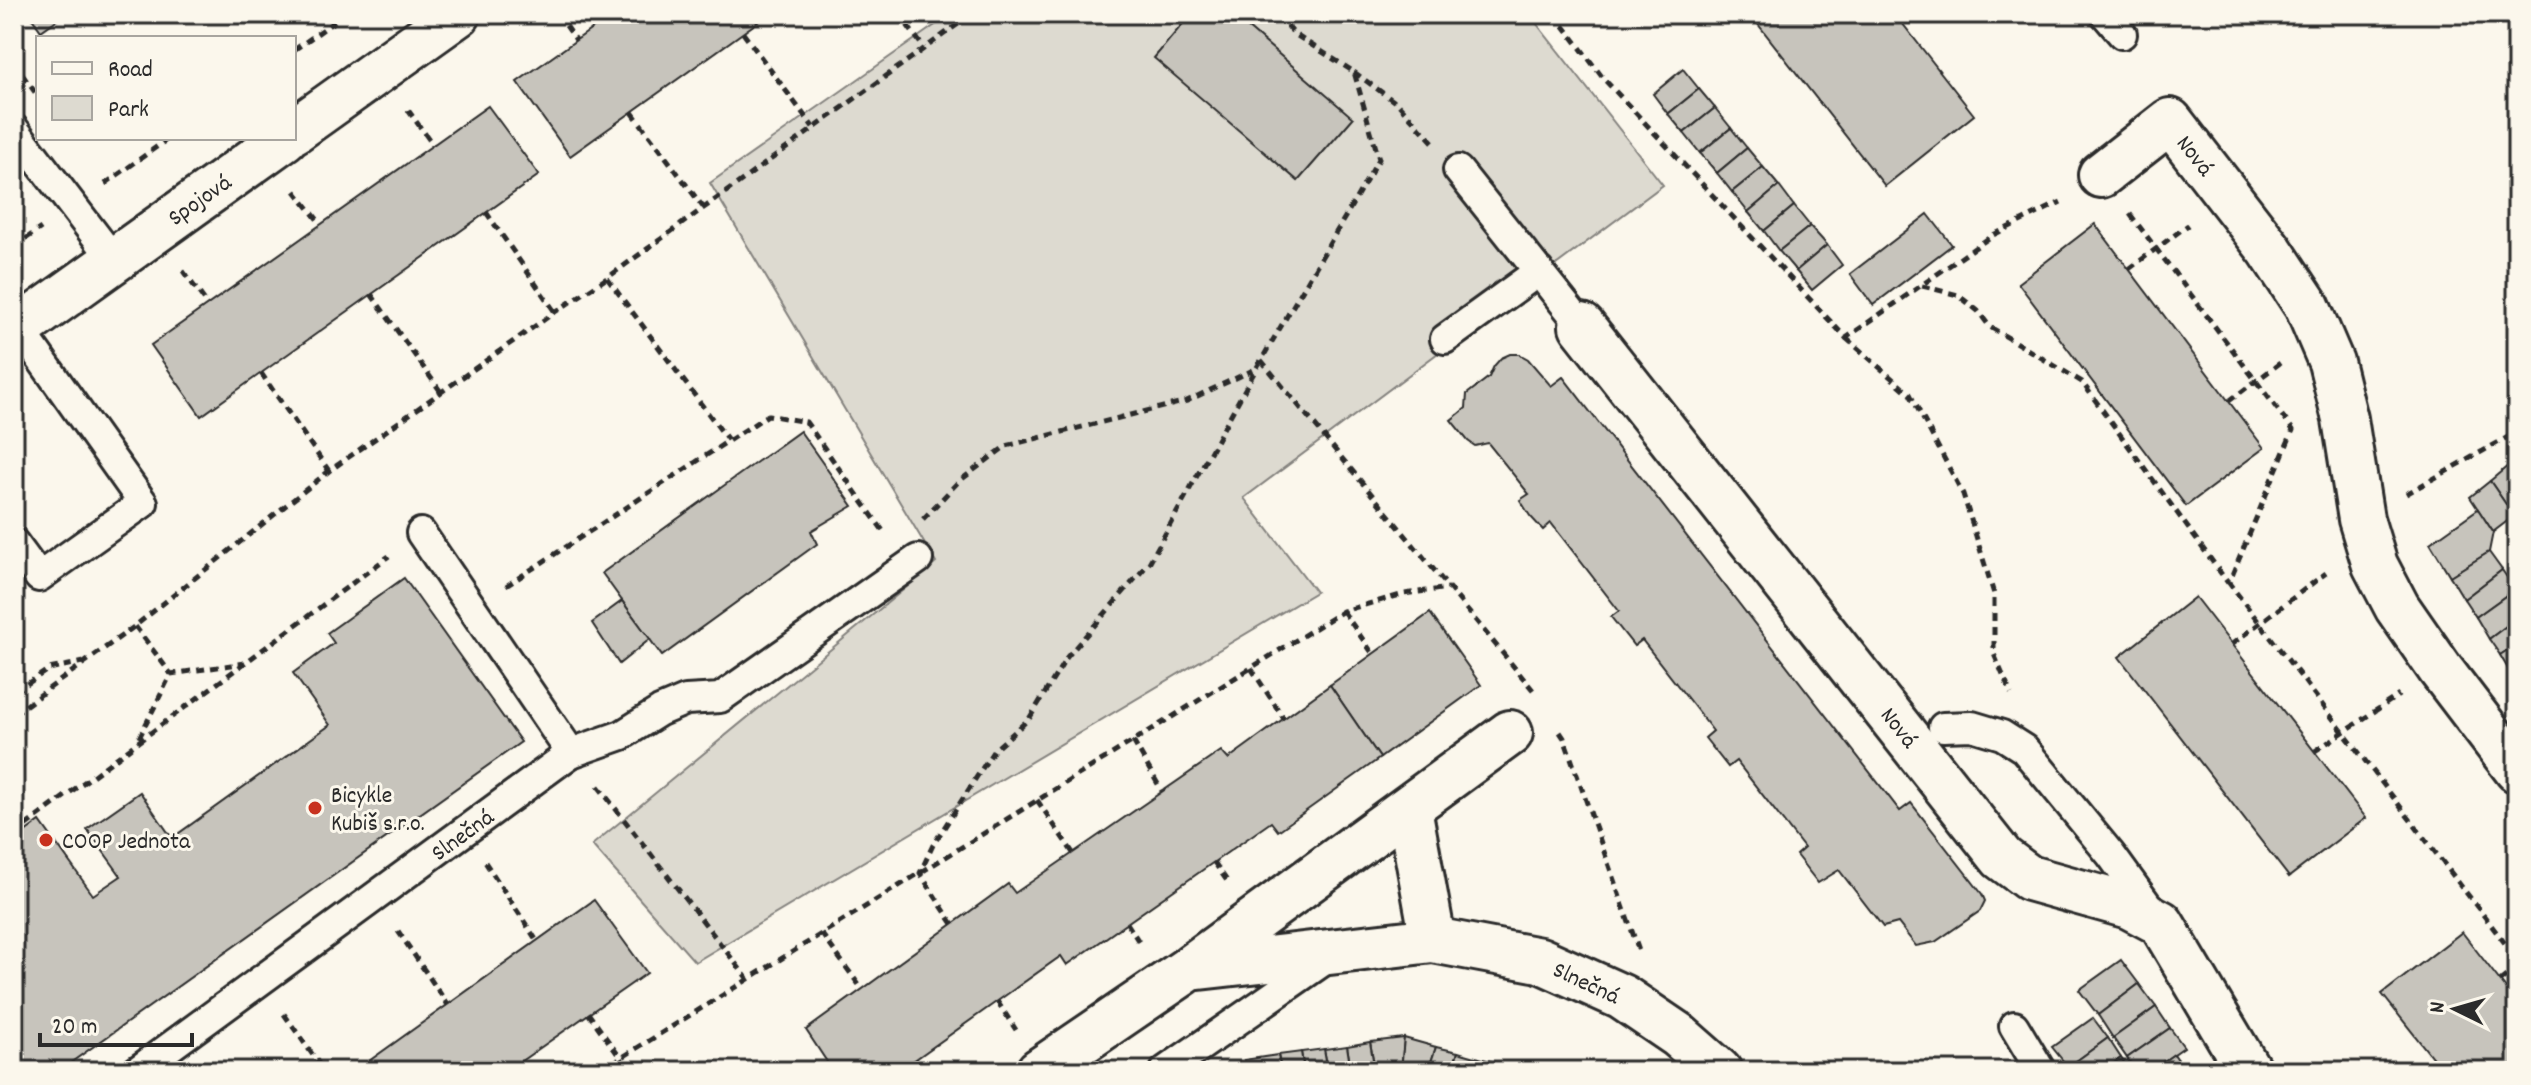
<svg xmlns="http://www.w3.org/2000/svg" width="2531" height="1085" font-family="Dekko,sans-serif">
	<rect width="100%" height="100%" fill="#fbf7ec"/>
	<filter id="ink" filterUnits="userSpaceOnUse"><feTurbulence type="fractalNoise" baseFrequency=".0125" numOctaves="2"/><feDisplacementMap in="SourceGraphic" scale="16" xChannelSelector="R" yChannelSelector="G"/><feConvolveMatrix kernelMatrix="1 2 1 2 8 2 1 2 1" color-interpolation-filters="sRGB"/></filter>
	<g filter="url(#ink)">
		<path fill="#dddad0" stroke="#84827e" stroke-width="2" d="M951 14H1529L1663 185 1244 498 1316 592 695 962 592 845 936 563 710 183Z"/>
		<g fill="#c7c4bc" stroke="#2b2b2b" stroke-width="2">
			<path d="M29 14H65L41 31Z"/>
			<path d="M613 14H769L570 156 517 82Z"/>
			<path d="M1191 14H1232L1353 118 1298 181 1154 58Z"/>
			<path d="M1750 14H1895L1974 115 1885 186Z"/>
			<path d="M1683 69 1699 89 1668 114 1653 94Z"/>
			<path d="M1699 89 1715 108 1684 133 1668 114Z"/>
			<path d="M488 106 539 175 201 416 151 345Z"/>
			<path d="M1715 108 1731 128 1700 153 1684 133Z"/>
			<path d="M1731 128 1747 148 1717 173 1700 153Z"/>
			<path d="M1747 148 1763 167 1732 192 1717 173Z"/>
			<path d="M1763 167 1779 186 1748 212 1732 192Z"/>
			<path d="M1779 186 1794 206 1764 231 1748 212Z"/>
			<path d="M1794 206 1810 226 1779 251 1764 231Z"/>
			<path d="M1928 214 1952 245 1873 305 1850 274Z"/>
			<path d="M2095 224 2264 448 2186 506 2018 283Z"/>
			<path d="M1810 226 1827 245 1796 271 1779 251Z"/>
			<path d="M1827 245 1842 265 1812 290 1796 271Z"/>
			<path d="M1510 354H1519L1528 359 1551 386 1563 377 1900 811 1911 803 1982 894 1985 901 1980 911 1935 942 1916 946 1898 923 1883 927 1839 870 1818 883 1796 855 1804 848 1736 761 1728 767 1705 738 1713 731 1642 640 1634 646 1611 617 1619 611 1551 523 1543 530 1530 516 1520 500 1529 494 1488 443 1475 446 1468 441 1451 420 1466 408 1467 394 1489 377 1494 366 1501 358Z"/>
			<path d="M800 431 853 506 811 531 817 544 662 656 602 573Z"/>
			<path d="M2509 465 2517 478V515L2514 516 2490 481Z"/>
			<path d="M2490 481 2514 516 2493 532 2470 497Z"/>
			<path d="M2478 509 2493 532 2489 552 2450 576 2430 543Z"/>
			<path d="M2489 552 2502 570 2464 599 2450 576Z"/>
			<path d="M2502 570 2515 589 2476 617 2464 599Z"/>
			<path d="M404 578 521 742 59 1071H14V840L40 821 93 895 121 876 87 829 140 792 172 838 330 725 293 673 334 643 327 633Z"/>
			<path d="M2515 589 2517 592V618L2489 639 2476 617Z"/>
			<path d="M2195 597 2366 818 2289 877 2119 657Z"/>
			<path d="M622 601 650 639 619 664 592 623Z"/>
			<path d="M1430 613 1481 685 1380 758 1330 685Z"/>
			<path d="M2517 618V644L2500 655 2489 639Z"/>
			<path d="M2517 644V670L2511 674 2500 655Z"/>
			<path d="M1330 685 1380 758 1278 831 1271 822 1067 965 1061 956 899 1071H833L806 1030 1008 884 1015 893 1221 751 1228 759Z"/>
			<path d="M594 900 647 973 507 1071H355Z"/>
			<path d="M2462 932 2517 1003V1071H2443L2382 994Z"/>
			<path d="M2121 960 2139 984 2098 1015 2079 990Z"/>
			<path d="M2139 984 2156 1007 2113 1038 2098 1015Z"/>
			<path d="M2156 1007 2170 1028 2127 1058 2113 1038Z"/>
			<path d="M2093 1018 2108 1038 2068 1067 2052 1047Z"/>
			<path d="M2170 1028 2184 1047 2150 1071H2136L2127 1058Z"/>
			<path d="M1404 1038 1401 1071H1375L1370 1042Z"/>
			<path d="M1404 1038 1436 1047 1428 1071H1401Z"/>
			<path d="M2108 1038 2121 1058 2103 1071H2070L2068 1067Z"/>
			<path d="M1370 1042 1375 1071H1351L1347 1046Z"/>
			<path d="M1347 1046 1351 1071H1328L1324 1049Z"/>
			<path d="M1436 1047 1458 1052 1452 1071H1428Z"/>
			<path d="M1324 1049 1328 1071H1304L1301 1052Z"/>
			<path d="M1301 1052 1304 1071H1281L1278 1055Z"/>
			<path d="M1458 1052 1479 1058 1475 1071H1452Z"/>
			<path d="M2174 1054 2186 1071H2150Z"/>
			<path d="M1278 1055 1281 1071H1249L1244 1060Z"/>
			<path d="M1479 1058 1502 1064 1500 1071H1475Z"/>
			<path d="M2121 1058 2130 1071H2103Z"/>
		</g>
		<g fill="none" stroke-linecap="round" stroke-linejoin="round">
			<defs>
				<g id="lane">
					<path d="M2105 14 2122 34"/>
					<path d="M14 129 114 260"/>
					<path d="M1458 170 1582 326"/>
					<path d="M1445 339 1539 271"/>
					<path d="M14 543 39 577 143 503 19 328"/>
					<path d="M1943 727 1972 726 2002 735 2024 749 2111 855 2153 913"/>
					<path d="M571 753 622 735 660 711 686 700 720 698 918 559"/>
					<path d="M2014 1026 2041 1071"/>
					<path d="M137 1071 571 753 421 533"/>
					<path d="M1165 1071 1329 957"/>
				</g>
				<g id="street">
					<path d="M294 131 458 14"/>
					<path d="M2101 175 2170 121 2270 250 2307 306 2331 362 2345 419 2361 519 2375 565 2397 607 2440 669 2517 770"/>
					<path d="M1582 326 2002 858 2029 878 2129 906 2161 923 2249 1071"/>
					<path d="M14 332 285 138"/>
					<path d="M1409 808 1433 940"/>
					<path d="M1192 966 1510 733"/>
					<path d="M1039 1071 1190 968 1433 940 1540 960 1622 997 1678 1035 1719 1071"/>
				</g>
			</defs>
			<use href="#lane" stroke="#2b2b2b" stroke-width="34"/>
			<use href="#street" stroke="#2b2b2b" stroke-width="50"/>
			<g stroke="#2b2b2b" stroke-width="5" stroke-dasharray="8 6" stroke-linecap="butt">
				<path d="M558 14 576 40"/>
				<path d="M899 14 924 48"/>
				<path d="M1555 14 1603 78 1846 338 1993 235 2061 202"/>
				<path d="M743 33 813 127"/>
				<path d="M294 50 345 14"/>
				<path d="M14 63 37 95"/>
				<path d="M1354 72 1399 105 1433 142"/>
				<path d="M408 110 433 145"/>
				<path d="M632 112 703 207"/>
				<path d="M105 184 169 138"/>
				<path d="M295 191 321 224"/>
				<path d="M486 212 555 312"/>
				<path d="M2130 214 2293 430 2229 583 2517 959"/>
				<path d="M14 247 41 228"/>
				<path d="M2129 269 2188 225"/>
				<path d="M183 271 208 305"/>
				<path d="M607 278 728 440"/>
				<path d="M1922 286 1958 295 1978 311 1990 327 2082 382 2228 583"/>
				<path d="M371 294 441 392"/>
				<path d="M1846 338 1910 394 1963 494 1994 594V654L2011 694"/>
				<path d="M1261 360 1533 690"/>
				<path d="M261 373 329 471"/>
				<path d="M2229 401 2280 363"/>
				<path d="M2406 494 2517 432"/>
				<path d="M923 519 958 482 1006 446 1187 401 1253 370"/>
				<path d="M506 586 768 415 806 422 886 535"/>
				<path d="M1343 611 1373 654"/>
				<path d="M135 626 171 674"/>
				<path d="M2232 644 2326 573"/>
				<path d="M1251 668 1284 719"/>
				<path d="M14 687 21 688 49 669 83 662"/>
				<path d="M14 714 135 626 329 471 555 312 607 278 972 14"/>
				<path d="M1560 732 1564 738 1639 951"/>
				<path d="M139 738 171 674 245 663"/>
				<path d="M1133 741 1162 791"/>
				<path d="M2315 751 2399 695"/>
				<path d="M598 786 747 978"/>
				<path d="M1037 800 1073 853"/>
				<path d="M14 834 389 556"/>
				<path d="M485 862 537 941"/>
				<path d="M1214 862 1227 881"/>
				<path d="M1127 923 1141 945"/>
				<path d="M953 924 920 873 933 845 994 750 1029 719 1067 657 1149 563 1256 369 1379 159 1354 72 1294 34 1278 14"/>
				<path d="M398 931 448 1005"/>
				<path d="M821 933 862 989"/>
				<path d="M2500 981 2517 967"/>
				<path d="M997 1001 1016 1030"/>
				<path d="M588 1013 630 1071"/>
				<path d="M284 1014 324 1071"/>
				<path d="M915 1060 923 1071"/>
				<path d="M600 1071 1343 611 1404 594 1449 588"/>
			</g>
			<use href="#lane" stroke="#fbf7ec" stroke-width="28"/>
			<use href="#street" stroke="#fbf7ec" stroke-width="44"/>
		</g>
	</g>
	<g fill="#c8321e" stroke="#fbf7ec" stroke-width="3">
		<circle cx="315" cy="808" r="8"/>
		<circle cx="46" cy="840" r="8"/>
	</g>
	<g text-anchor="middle" stroke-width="6" stroke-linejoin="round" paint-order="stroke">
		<g font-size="24" fill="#2b2b2b" stroke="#fbf7ec">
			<text transform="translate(2196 155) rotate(52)" y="8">Nová</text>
			<text transform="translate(199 199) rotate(-35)" y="8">Spojová</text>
			<text transform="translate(1900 727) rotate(52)" y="8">Nová</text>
			<text transform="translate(462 834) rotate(-36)" y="8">Slnečná</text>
			<text transform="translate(1587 982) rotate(25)" y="8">Slnečná</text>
		</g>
		<g font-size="24" fill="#2b2b2b" stroke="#fbf7ec" text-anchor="start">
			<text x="331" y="802">Bicykle<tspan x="331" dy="28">Kubiš s.r.o.</tspan></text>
			<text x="62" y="848">COOP Jednota</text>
		</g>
	</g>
	<rect width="2531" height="1085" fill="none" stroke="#fbf7ec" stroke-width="48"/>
	<rect x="24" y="24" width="2483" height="1037" fill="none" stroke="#2b2b2b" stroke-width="3" filter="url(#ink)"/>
	<rect x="36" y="36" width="260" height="104" fill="#fbf7ec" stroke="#a8a59f" stroke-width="2"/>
	<rect x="52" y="62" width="40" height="12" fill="#fbf7ec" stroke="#a8a59f" stroke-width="2"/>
	<text x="108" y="76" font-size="24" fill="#2b2b2b">Road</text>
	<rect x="52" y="96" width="40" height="24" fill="#dddad0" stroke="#a8a59f" stroke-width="2"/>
	<text x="108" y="116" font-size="24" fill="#2b2b2b">Park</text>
	<g transform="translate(2455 1009) rotate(275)" stroke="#fbf7ec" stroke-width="6" paint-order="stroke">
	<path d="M0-6L14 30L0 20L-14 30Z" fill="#2b2b2b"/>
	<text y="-12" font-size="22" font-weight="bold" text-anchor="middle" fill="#2b2b2b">N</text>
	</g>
	<path d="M40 1033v12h152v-12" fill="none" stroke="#2b2b2b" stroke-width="4"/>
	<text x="52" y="1033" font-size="24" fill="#2b2b2b" stroke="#fbf7ec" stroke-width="6" paint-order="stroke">20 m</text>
</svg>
